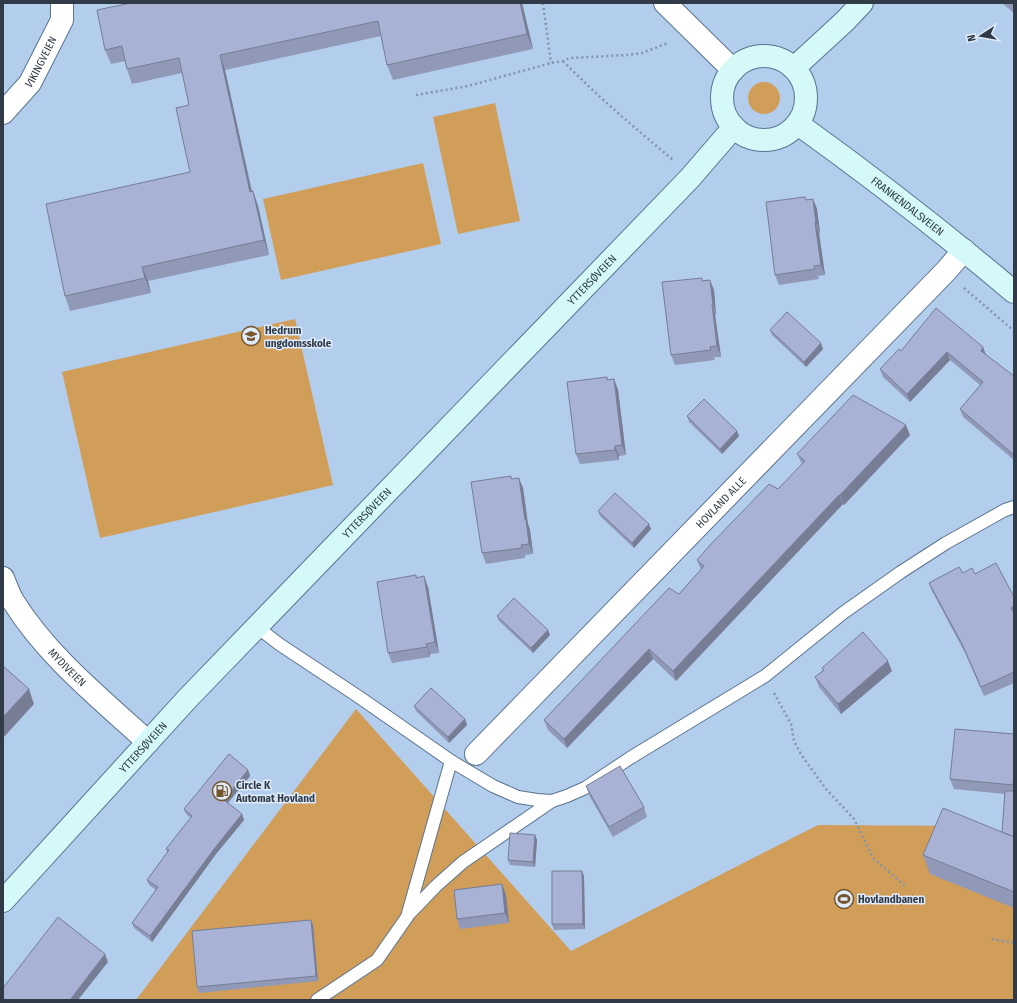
<svg xmlns="http://www.w3.org/2000/svg" width="1017" height="1003" font-family="'Fira Sans Condensed',sans-serif">
	<rect width="100%" height="100%" fill="#b3cdec"/>
	<g fill="#d19e59">
		<circle cx="764" cy="98" r="16"/>
		<path d="M495 103 520 221 458 234 433 117Z"/>
		<path d="M423 163 441 244 281 280 263 199Z"/>
		<path d="M295 319 333 485 100 538 62 372Z"/>
		<path d="M356 709 571 951 818 825 976 826 1014 846V1000H136Z"/>
	</g>
	<g fill="none" stroke-linecap="round" stroke-linejoin="round">
		<defs>
			<g id="lane">
				<path d="M257 627 279 644 359 697 451 761 493 786 518 797 537 800 552 801 567 796 585 788 630 758 765 676 843 613 901 572 946 543 1005 510 1014 507"/>
				<path d="M409 914 436 886 463 862 552 801"/>
				<path d="M317 1000 377 960 407 917 451 761"/>
			</g>
			<g id="street">
				<path d="M665 3 733 70"/>
				<path id="s1" d="M3 113 30 83 62 20V3"/>
				<path id="s2" d="M3 578C6 586 9 594 13 601 47 656 101 699 148 742"/>
				<path id="s3" d="M476 754 946 271 964 250"/>
			</g>
			<g id="secondary">
				<circle cx="764" cy="98" r="42"/>
				<path d="M794 68 845 21 862 3"/>
				<path id="s4" d="M798 124C872 177 944 233 1014 292"/>
				<path id="s5" d="M3 901 188 698 690 178 734 127"/>
			</g>
		</defs>
		<use href="#lane" stroke="#5b738e" stroke-width="14"/>
		<use href="#street" stroke="#5b738e" stroke-width="24"/>
		<use href="#secondary" stroke="#5b738e" stroke-width="24"/>
		<g stroke="#8195ad" stroke-width="2.5" stroke-dasharray="2 3" stroke-linecap="butt">
			<path d="M543 3 551 63"/>
			<path d="M563 61C598 97 635 128 673 160"/>
			<path d="M416 95 468 86 551 63 563 61 570 58 628 55 642 53 668 43"/>
			<path d="M964 288 1014 331"/>
			<path d="M774 693 791 724 794 741 802 756 826 789 854 819 873 858 905 886"/>
			<path d="M992 939 1014 943"/>
		</g>
		<use href="#lane" stroke="#fff" stroke-width="12"/>
		<use href="#street" stroke="#fff" stroke-width="22"/>
		<use href="#secondary" stroke="#d4f9f8" stroke-width="22"/>
	</g>
	<g fill="#9099b7">
		<path d="M131 3H522L533 49 393 80 387 65 381 36 225 70 252 191H253L258 206 269 255 148 281 151 293 70 311 65 296 190 172 189 105 182 73 132 84 127 69 125 61 111 64 105 50Z"/>
		<path d="M1002 3H1014V13Z"/>
		<path d="M813 199 817 209 820 233H819L825 275 818 276 819 279 779 285 775 275 806 200Z"/>
		<path d="M703 281 714 290 716 315H715L721 357H714L715 360 675 365 671 355Z"/>
		<path d="M770 330 823 349 806 367 772 335Z"/>
		<path d="M983 347 986 355 1014 376V460L963 417 960 409 980 385 950 360 910 402 883 377 880 369 901 351Z"/>
		<path d="M607 377 608 380 614 379 618 390 626 455 619 456V460L580 464 576 454Z"/>
		<path d="M687 416 739 436 722 454 689 422Z"/>
		<path d="M910 435 844 505 843 504 676 681 653 659 567 748 548 730 544 720 679 594 701 570 697 560 778 489 802 464 797 454Z"/>
		<path d="M512 479 523 488 528 524 530 530 533 554 525 555V558L486 564 482 553Z"/>
		<path d="M598 511 651 529 634 548 600 516Z"/>
		<path d="M963 573 975 574 1014 597V683L984 696 965 653 932 591 929 583Z"/>
		<path d="M416 575 417 578 428 587 439 653 430 654V657L392 663 388 653Z"/>
		<path d="M497 616 550 635 533 653 499 621Z"/>
		<path d="M822 668 892 671 841 714 819 687 815 677 823 670Z"/>
		<path d="M414 706 465 719 467 725 449 743 416 711Z"/>
		<path d="M1014 734V908L930 874 923 855 1002 832 1005 794 954 789 950 779Z"/>
		<path d="M248 770 250 776 228 803 242 814 244 820 216 854 152 942 134 928 132 923 156 890 149 885 147 880 167 852 166 849 191 818 186 814 184 809Z"/>
		<path d="M586 786 644 807 647 817 613 837 590 797Z"/>
		<path d="M535 835 537 840 535 867 510 865 508 860Z"/>
		<path d="M584 876 585 929 554 930 552 924Z"/>
		<path d="M502 884 506 895 509 923 460 929 457 919Z"/>
		<path d="M313 925 318 981 199 993 197 987Z"/>
	</g>
	<g fill="#767d95">
		<path d="M520 3H522L533 49 527 34Z"/>
		<path d="M220 55 225 70 255 207 250 192Z"/>
		<path d="M253 191 258 206 269 255 264 240Z"/>
		<path d="M813 199 817 209 820 233 816 223Z"/>
		<path d="M815 223 819 233 825 275 821 265Z"/>
		<path d="M142 267 148 281 151 293 145 278Z"/>
		<path d="M710 280 714 290 716 315 713 304Z"/>
		<path d="M712 304 715 315 721 357 717 346Z"/>
		<path d="M821 343 823 349 806 367 804 362Z"/>
		<path d="M983 347 986 356 981 351Z"/>
		<path d="M947 352 950 360 910 402 907 394Z"/>
		<path d="M614 379 618 390 626 455 622 445Z"/>
		<path d="M906 425 910 435 844 505 840 495Z"/>
		<path d="M737 431 739 436 722 454 720 449Z"/>
		<path d="M615 446 619 456V460L615 450Z"/>
		<path d="M519 478 523 488 528 524 530 530 533 554 529 544 525 520Z"/>
		<path d="M839 495 843 504 676 681 673 671Z"/>
		<path d="M649 524 651 529 634 548 632 543Z"/>
		<path d="M424 576 428 587 439 653 435 642Z"/>
		<path d="M548 630 550 635 533 653 531 648Z"/>
		<path d="M426 644 430 654V657L427 647Z"/>
		<path d="M649 649 653 659 567 748 564 739Z"/>
		<path d="M888 661 892 671 841 714 838 704Z"/>
		<path d="M29 689 34 704 3 738V717Z"/>
		<path d="M465 719 467 725 449 743 448 737Z"/>
		<path d="M248 770 250 776 226 805 224 800Z"/>
		<path d="M242 814 244 820 216 854 152 942 150 936 214 849Z"/>
		<path d="M535 835 537 840 535 867 533 862Z"/>
		<path d="M582 871 584 876 585 929 583 924Z"/>
		<path d="M502 884 506 895 509 923 505 913Z"/>
		<path d="M311 920 313 925 318 981 316 976Z"/>
		<path d="M105 954 108 962 78 1000H70Z"/>
	</g>
	<g fill="#a8b2d5" stroke="#767d95">
		<path d="M131 3H520L527 34 387 65 378 21 220 55 250 192 253 191 264 240 142 267 145 278 65 296 46 204 190 172 176 108 189 105 179 58 127 69 122 46 105 50 97 10Z"/>
		<path d="M805 197 806 200 813 199 816 223H815L821 265 814 266 815 269 775 275 766 202Z"/>
		<path d="M702 278V281L710 280 713 304H712L717 346 710 347 711 350 671 355 662 282Z"/>
		<path d="M936 308 983 347 981 351 1014 376V455L960 409 983 382 947 352 907 394 880 369 899 349 901 351Z"/>
		<path d="M787 312 821 343 804 362 770 330Z"/>
		<path d="M607 377V380L614 379 622 445 615 446V450L576 454 567 382Z"/>
		<path d="M853 395 906 425 840 495H839L673 671 649 649 564 739 544 720 669 588 679 594 704 566 697 560 710 545 769 484 778 489 805 461 797 454Z"/>
		<path d="M704 399 737 431 720 449 687 416Z"/>
		<path d="M511 476V479L519 478 525 520 526 519 529 544 521 545 522 548 482 553 471 482Z"/>
		<path d="M615 493 649 524 632 543 598 511Z"/>
		<path d="M996 563 1014 597V606L1011 608 1014 613V672L981 687 962 644 929 583 959 567 963 573 972 568 975 574Z"/>
		<path d="M416 575V578L424 576 435 642 426 644 427 647 388 653 377 582Z"/>
		<path d="M514 598 548 630 531 648 497 616Z"/>
		<path d="M863 632 888 661 838 704 815 677 824 670 822 668Z"/>
		<path d="M3 666 29 689 3 717Z"/>
		<path d="M431 688 465 719 448 737 414 706Z"/>
		<path d="M955 729 1014 734V775L1013 785 950 779Z"/>
		<path d="M229 754 248 770 224 800 242 814 214 849 150 936 132 923 158 887 147 880 169 850 166 849 192 816 184 809Z"/>
		<path d="M620 766 644 807 609 827 586 786Z"/>
		<path d="M1005 791H1014V837L1002 832Z"/>
		<path d="M943 808 1014 837V892L923 855Z"/>
		<path d="M510 833 535 835 533 862 508 860Z"/>
		<path d="M552 871H582L583 924H552Z"/>
		<path d="M502 884 505 913 457 919 454 890Z"/>
		<path d="M58 917 105 954 70 1000H3V988Z"/>
		<path d="M311 920 316 976 197 987 192 931Z"/>
	</g>
	<defs>
		<symbol id="school-ring" viewBox="-11 -11 22 22"><circle r="9.5" fill="#dfecfc" stroke="#75562b" stroke-width="1.5"/><path d="M0-5L7-2L0 1L-7-2ZM-4 1L0 2.5L4 1V4Q0 6-4 4Z" fill="#75562b"/></symbol>
		<symbol id="fuel-ring" viewBox="-11 -11 22 22"><circle r="9.5" fill="#dfecfc" stroke="#75562b" stroke-width="1.5"/><path d="M-5.5-6h7V0h2V4h1.3V-2.5L3-4.5l.8-.8L6-3V5H2.5V1h-1V6h-7ZM-4.2-4.7v3.2H.2V-4.7Z" fill="#75562b"/></symbol>
		<symbol id="stadium-ring" viewBox="-11 -11 22 22"><circle r="9.5" fill="#dfecfc" stroke="#75562b" stroke-width="1.5"/><path d="M0-5a6.5 5 0 1 0 0 10a6.5 5 0 1 0 0-10ZM-3.5-1.8h7v3.6h-7Z" fill="#75562b"/></symbol>
	</defs>
	<g fill-rule="evenodd">
		<use href="#school-ring" x="240" y="325" width="22" height="22"/>
		<use href="#fuel-ring" x="211" y="780" width="22" height="22"/>
		<use href="#stadium-ring" x="833" y="888" width="22" height="22"/>
	</g>
	<g text-anchor="middle" stroke-width="3" stroke-linejoin="round" paint-order="stroke">
		<g font-size="11" fill="#313b48" stroke="#dfecfc">
			<text dy="4" stroke="none"><textPath href="#s1" startOffset="64">VIKINGVEIEN</textPath></text>
			<text dy="4" stroke="none"><textPath href="#s4" startOffset="137">FRANKENDALSVEIEN</textPath></text>
			<text dy="4" stroke="none"><textPath href="#s5" startOffset="856">YTTERSØVEIEN</textPath></text>
			<text dy="4" stroke="none"><textPath href="#s3" startOffset="351">HOVLAND ALLE</textPath></text>
			<text dy="4" stroke="none"><textPath href="#s5" startOffset="532">YTTERSØVEIEN</textPath></text>
			<text dy="4" stroke="none"><textPath href="#s2" startOffset="111">MYDIVEIEN</textPath></text>
			<text dy="4" stroke="none"><textPath href="#s5" startOffset="208">YTTERSØVEIEN</textPath></text>
		</g>
		<g font-size="11" font-weight="bold" fill="#313b48" stroke="#dfecfc" text-anchor="start">
			<text x="265" y="334">Hedrum<tspan x="265" dy="13">ungdomsskole</tspan></text>
			<text x="236" y="789">Circle K<tspan x="236" dy="13">Automat Hovland</tspan></text>
			<text x="858" y="903">Hovlandbanen</text>
		</g>
	</g>
	<rect width="1017" height="1003" fill="none" stroke="#313b48" stroke-width="8"/>
	<g transform="translate(981 36) rotate(258)" stroke="#dfecfc" stroke-width="3" paint-order="stroke">
	<path d="M0-3L7 15L0 10L-7 15Z" fill="#313b48"/>
	<text y="-6" font-size="11" font-weight="bold" text-anchor="middle" fill="#313b48">N</text>
	</g>
</svg>
